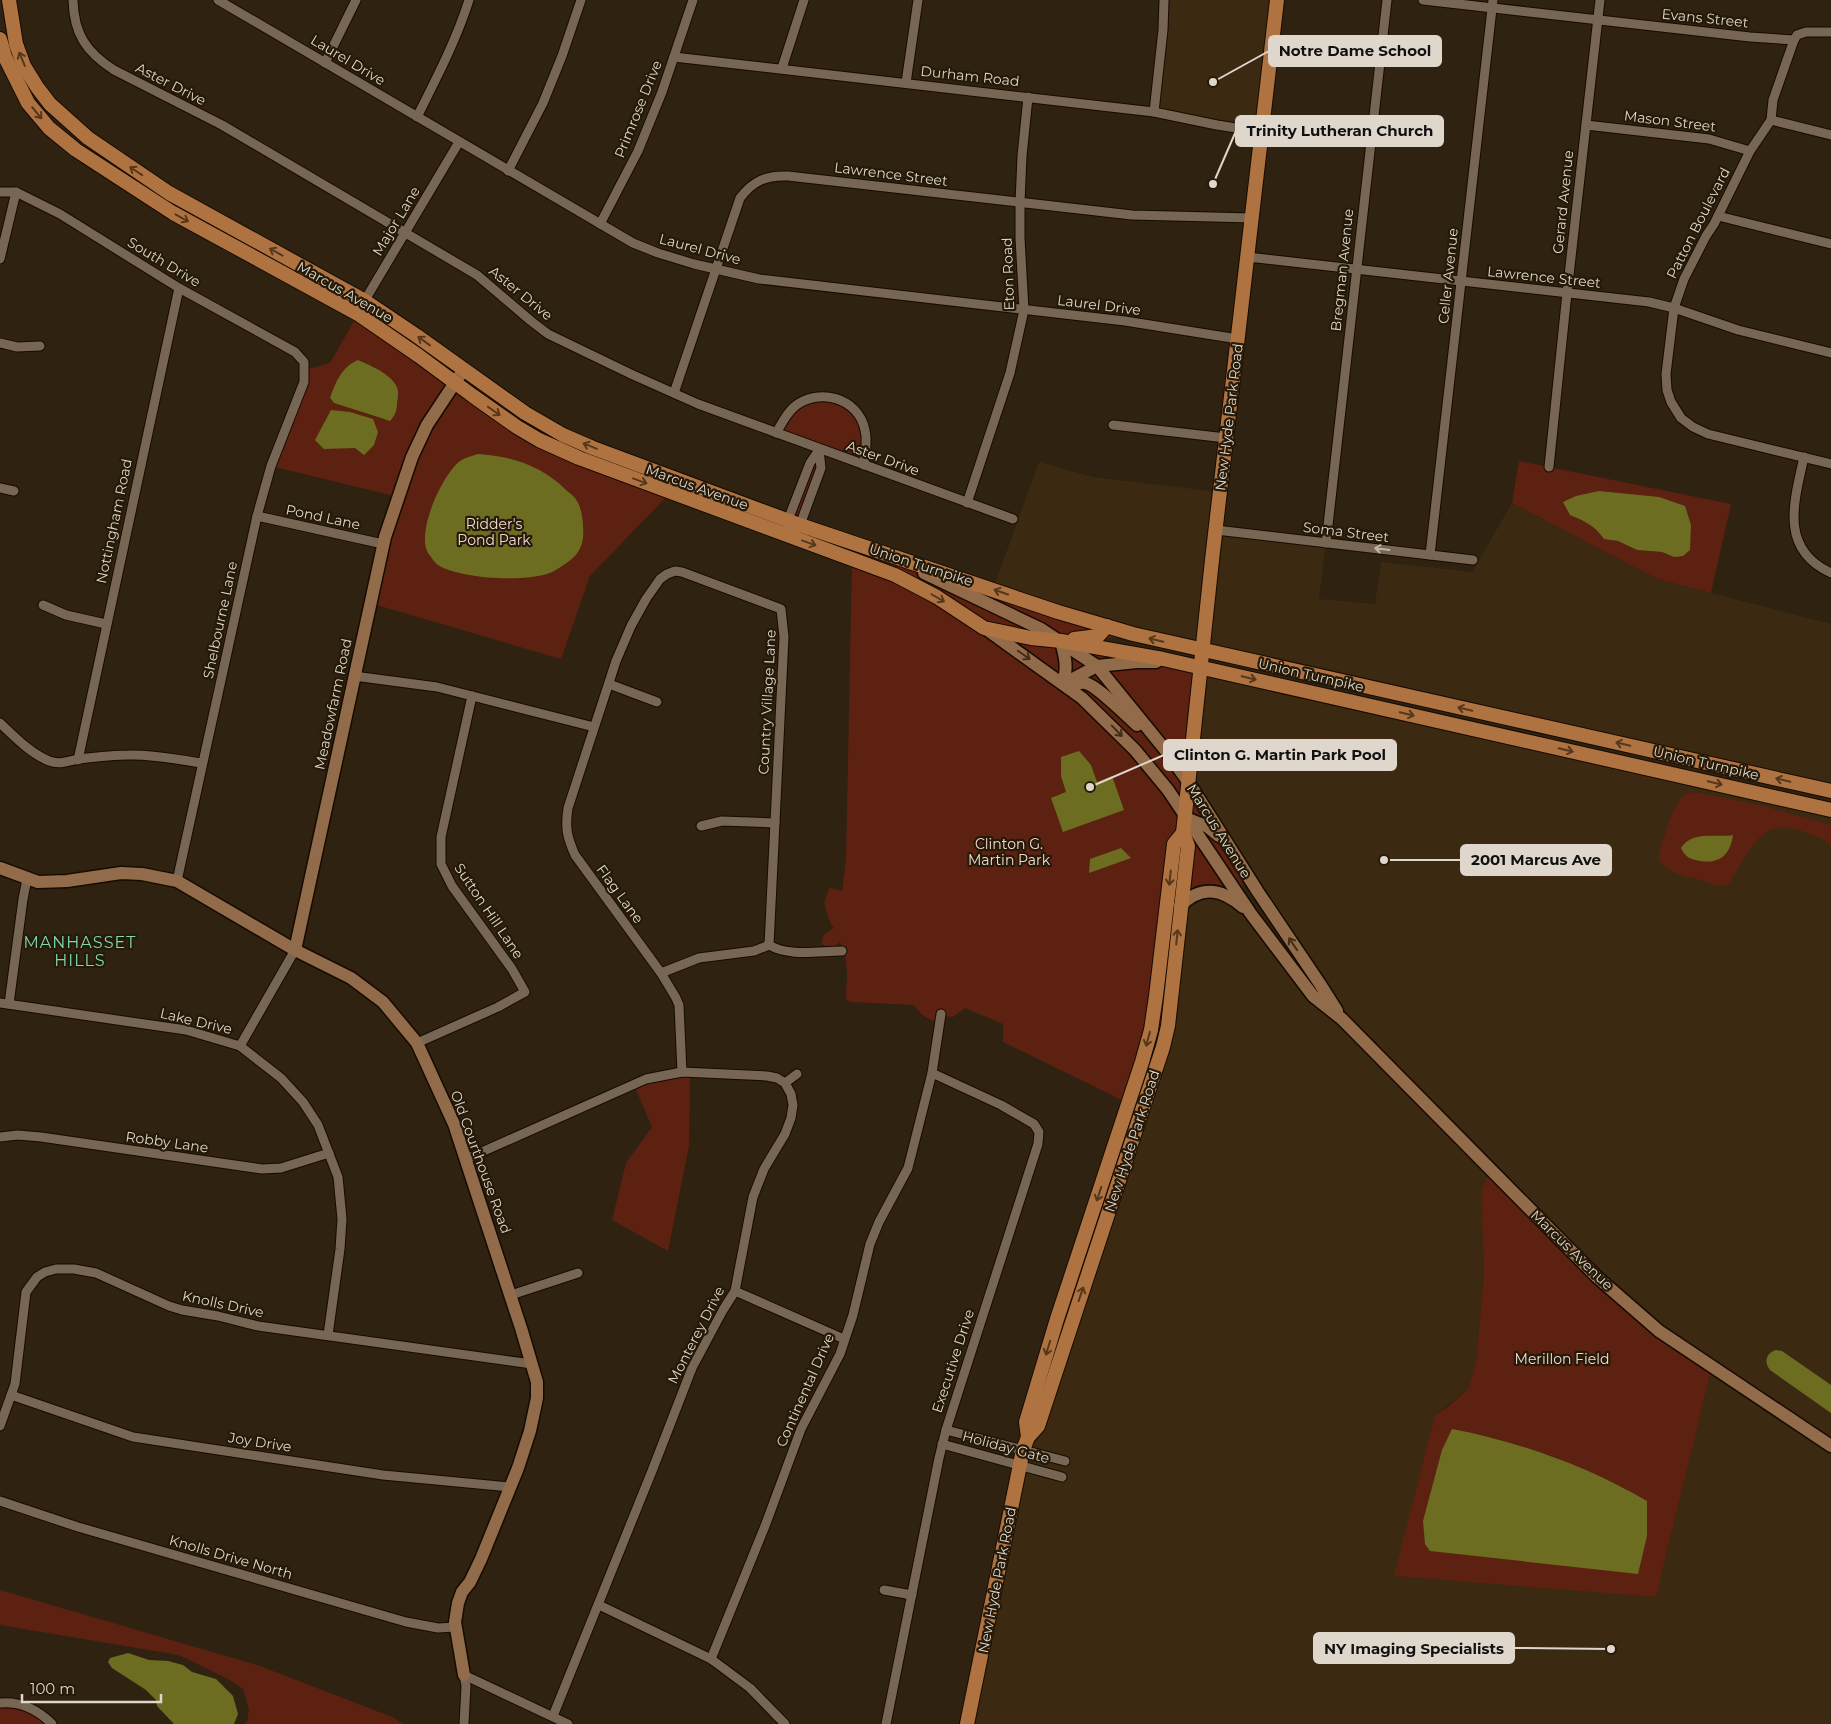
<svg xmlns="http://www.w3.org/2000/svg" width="1831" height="1724" font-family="Montserrat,sans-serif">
	<rect width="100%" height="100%" fill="#2f2211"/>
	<g fill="#3b2911" fill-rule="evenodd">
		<path d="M1164 0H1277L1262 132 1154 112Z"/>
		<path d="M1039 462 1093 477 1220 492 1216 530 1326 543 1319 599 1375 604 1381 562 1472 572 1512 503 1657 579 1831 624V791L1204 651 993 589Z"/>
		<path d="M1201 667 1831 810V1724H968L1023 1450 1064 1319 1149 1068 1158 1036 1165 996 1173 922 1197 892 1236 901 1313 996 1340 1018 1189 783ZM1481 1191 1712 1367 1656 1597 1435 1415 1468 1389 1476 1363 1484 1273Z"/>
	</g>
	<g fill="#5c2111" fill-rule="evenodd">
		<path d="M358 314 517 427 671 492 590 576 561 659 370 603 398 497 271 466 305 370 330 363ZM358 360 375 367 394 383 385 420 334 403 330 399C336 382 341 367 358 360Z"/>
		<path d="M837 398 862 421 864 465 820 450 821 468 800 525 788 520 819 450 776 433 803 401Z"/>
		<path d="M1519 461 1731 504 1711 593 1657 579 1512 503ZM1599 491 1643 496 1674 557 1662 552 1637 550 1618 541 1604 539C1594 525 1586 522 1570 515Z"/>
		<path d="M852 559 907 580 888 564 911 568 959 585 1139 636 1064 641 1201 667 1189 783 1237 859 1244 890 1206 847 1251 914 1217 892 1189 897 1158 1036 1136 1107 1003 1042V1024L965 1008 953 1017 946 1016 933 1021 921 1014 914 1005 851 1002 847 1000C845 993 847 986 847 979 847 967 846 952 840 942L837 945 829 948 822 944C821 935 827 932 834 928L830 922 824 903 829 889 831 888 842 891 846 861Z"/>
		<path d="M1696 792 1767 807 1831 825V846C1820 835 1816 838 1804 832 1760 813 1748 856 1728 885 1717 888 1711 883 1701 880 1686 876 1669 874 1659 860 1660 846 1674 798 1688 793 1690 792 1693 793 1696 792ZM1732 835 1685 855 1703 836 1718 837Z"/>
		<path d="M690 1073 689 1146 668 1251 612 1220 626 1163 652 1127 634 1085Z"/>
		<path d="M1491 1170 1597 1277 1712 1367 1656 1597 1394 1576 1435 1415 1450 1405 1468 1389 1476 1363 1484 1273 1481 1191ZM1483 1435 1552 1456 1630 1491Z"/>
		<path d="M0 1590 260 1666 392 1717 404 1724H245L247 1722 249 1709 243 1689 232 1681 179 1655 0 1625Z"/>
		<path d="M0 1703 21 1704 52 1724H0Z"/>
	</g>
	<g fill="#6d6d21">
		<path d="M358 360C370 365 396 376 398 391 398 394 398 399 397 403 397 410 395 416 390 421L334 403 330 398C336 382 341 367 358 360Z"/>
		<path d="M331 410 350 412 373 419 378 432 374 445 364 455 355 448 324 449 315 440Z"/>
		<path d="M478 454C511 456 542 466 566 490 570 493 575 497 577 501 581 507 583 519 583 526 585 551 575 558 556 570 534 584 459 579 438 565 435 563 431 557 428 553 416 532 442 475 460 461 464 458 472 456 478 454Z"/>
		<path d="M1599 491 1659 497 1685 506 1691 525 1690 550 1683 556 1674 557 1662 552 1637 550 1618 541 1604 539C1594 525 1586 522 1570 515L1563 502 1576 496Z"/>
		<path d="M1079 751 1091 765 1097 782 1112 776 1124 810 1063 832 1051 798 1066 792 1061 776V757Z"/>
		<path d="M1733 835C1730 855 1720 864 1700 861 1690 859 1685 857 1681 848 1692 830 1716 838 1733 835Z"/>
		<path d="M1121 848 1131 858 1089 873 1090 859Z"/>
		<path d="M1776 1350 1782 1351 1831 1385V1413L1770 1370C1763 1361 1767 1353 1776 1350Z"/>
		<path d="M1452 1429C1520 1442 1587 1466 1647 1501V1536L1638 1574 1430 1551 1425 1544 1423 1521 1442 1450Z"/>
		<path d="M128 1653 149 1660 168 1661 183 1665 192 1672 216 1679 233 1696 238 1714 234 1724H174L157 1706 156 1700 146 1690 112 1668 108 1662 110 1658Z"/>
	</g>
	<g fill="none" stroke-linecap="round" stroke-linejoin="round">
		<defs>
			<g id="street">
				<path d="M73 0C74 34 86 52 114 70L222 125 477 275 531 321 548 334 633 375 698 404 1013 519"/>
				<path d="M218 0 633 243 658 253 694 264 759 279 1125 321 1238 339"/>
				<path d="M1423 0 1750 37 1794 40"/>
				<path d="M1831 32H1806L1797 35 1794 40 1773 100 1771 120 1750 151 1714 224 1706 236 1684 279 1674 308 1666 374 1667 390 1671 402 1681 418 1693 427 1708 434 1831 464"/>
				<path d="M674 57 1154 112 1217 125 1262 132"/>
				<path d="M325 63 356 0"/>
				<path d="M782 68 804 0"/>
				<path d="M906 83 918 0"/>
				<path d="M1154 112 1163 30 1164 0"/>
				<path d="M417 117C436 79 456 41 469 0"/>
				<path d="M1771 120 1831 135"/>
				<path d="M1586 125 1709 139 1750 151"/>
				<path d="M508 171 543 103 562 56 581 0"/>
				<path d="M0 192H16L60 214 179 288 295 352 304 362V382L271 466 257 516 177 881"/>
				<path d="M1718 216 1831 244"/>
				<path d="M600 224 638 151 662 92 693 0"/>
				<path d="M1248 257 1649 302 1674 308 1738 330 1831 353"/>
				<path d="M0 259 16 192"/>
				<path d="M362 305 459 142"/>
				<path d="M0 343 17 347 40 346"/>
				<path d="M674 393 740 198C753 181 766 175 788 176L1132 215 1252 218"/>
				<path d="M1113 425 1226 438"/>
				<path d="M776 433C781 425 786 414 794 407 818 387 858 397 865 430 868 441 865 453 864 465"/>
				<path d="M819 450 821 468 800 525 789 536 788 520 810 463Z"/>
				<path d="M1804 457C1794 502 1779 549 1831 573"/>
				<path d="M1549 467 1567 293 1600 0"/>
				<path d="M0 488 14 491"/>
				<path d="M967 503 1010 373 1024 310 1020 238V203L1022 156 1028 97"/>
				<path d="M257 516 383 544"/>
				<path d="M1216 530 1473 560"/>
				<path d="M1326 543 1387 0"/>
				<path d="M1430 555 1493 0"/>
				<path d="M43 605 66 615 106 624"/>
				<path d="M354 676 437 687 594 727"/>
				<path d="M609 684 657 702"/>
				<path d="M0 723C15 737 30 753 49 761 60 765 68 761 79 759 96 757 113 755 129 755 154 754 178 760 202 763"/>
				<path d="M78 760 179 288"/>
				<path d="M701 826 722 821 775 823"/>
				<path d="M661 973 699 958 754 951 769 945C789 957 819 951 842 951"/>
				<path d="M0 1003 186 1030 240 1046 281 1078 303 1102 318 1125 338 1177 342 1219 340 1249 328 1335"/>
				<path d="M9 1004 23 899 27 879"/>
				<path d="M417 1043 498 1007 525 992 512 969 452 886 441 864V837L472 696"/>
				<path d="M240 1046 295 950"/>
				<path d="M682 1072 679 1005 676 998 661 973 575 855C567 837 565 828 568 808L616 661 631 626 646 599 660 579 667 574 675 571 682 572 781 609 784 637 769 945"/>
				<path d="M785 1083 797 1074"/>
				<path d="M0 1137 18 1135 41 1137 262 1169 281 1168 329 1153"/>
				<path d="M466 1159 646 1079 682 1072 767 1076 777 1078 785 1083 791 1094 793 1105 791 1118 785 1134 764 1169 753 1197 735 1291 723 1310 692 1368 652 1471 553 1716"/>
				<path d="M735 1291 844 1339"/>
				<path d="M511 1295 578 1273"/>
				<path d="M11 1395 133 1437 383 1475 510 1487"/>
				<path d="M0 1426 15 1384 26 1292 37 1277 45 1272 56 1269H74L96 1273 169 1306 182 1310 218 1316 258 1326 532 1364"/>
				<path d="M946 1430 1065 1461"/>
				<path d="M942 1444 1062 1477"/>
				<path d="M0 1501 78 1527 406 1622 438 1628 456 1627"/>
				<path d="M884 1590 912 1595"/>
				<path d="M599 1605 711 1659 750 1688 785 1724"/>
				<path d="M711 1659 765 1526 801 1429 840 1354 853 1315 870 1244 879 1222 908 1168 932 1073 941 1014"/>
				<path d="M464 1675 568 1724"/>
				<path d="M0 1703C21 1701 38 1710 52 1724"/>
				<path d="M464 1724 466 1686 464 1675"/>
				<path d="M886 1724 939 1458 946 1430 1038 1144 1039 1132 1034 1124 1001 1105 932 1073"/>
			</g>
			<g id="secondary">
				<path d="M924 573 1041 629 1097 666 1167 752 1189 783 1258 892 1320 984 1337 1011"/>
				<path d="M986 629 1082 698 1135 750 1168 790 1251 914 1313 996 1342 1019 1597 1277 1659 1331 1831 1446"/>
				<path d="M1061 641C1065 657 1068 667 1063 683"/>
				<path d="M1067 682 1097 666 1137 662H1156"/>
				<path d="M1071 689C1075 685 1079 682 1085 683 1095 684 1128 717 1137 725"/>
				<path d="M1186 818 1208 827 1219 836"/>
				<path d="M0 868 38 882 67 881 121 873 142 874 177 881 295 950 351 978 383 1002 417 1043 454 1124 521 1328 537 1382V1398L530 1431 518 1468 481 1559 470 1582 462 1592 458 1603 455 1622 464 1675"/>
				<path d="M1180 906C1201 885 1221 888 1243 907"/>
				<path d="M295 950 385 537 412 457 427 425 460 375"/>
			</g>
			<g id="primary">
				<path d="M9 0 16 44 24 66 37 87 50 104 88 138 169 193 365 301 417 336 525 413 563 435 593 448 800 525 1058 612 1133 634 1831 791"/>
				<path d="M0 39 5 57 28 103 49 128 76 150 173 213 358 314 419 356 473 396 517 427 539 440 579 458 895 575 937 597 984 628 1031 638 1061 641 1163 659 1831 810"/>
				<path d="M1074 639 1098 636 1107 626"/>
				<path d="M1028 1437 1026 1422 1057 1319 1142 1062 1151 1030 1156 996 1174 844 1183 833"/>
				<path d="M967 1724 1023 1450 1028 1437 1038 1426 1163 1047 1168 1026 1188 846 1183 833 1212 560 1277 0"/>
			</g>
		</defs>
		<use href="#street" stroke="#170b00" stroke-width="11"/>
		<use href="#secondary" stroke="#170b00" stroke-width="15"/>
		<use href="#primary" stroke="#170b00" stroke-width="16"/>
		<use href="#street" stroke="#766653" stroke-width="9"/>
		<use href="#secondary" stroke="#926c4a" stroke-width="12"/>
		<use href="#primary" stroke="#af7342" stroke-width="14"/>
	</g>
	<defs><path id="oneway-shaft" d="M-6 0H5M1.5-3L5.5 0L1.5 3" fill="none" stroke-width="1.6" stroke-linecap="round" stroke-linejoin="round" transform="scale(1.25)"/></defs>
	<g stroke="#55381c">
		<use href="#oneway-shaft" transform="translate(22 59) rotate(-112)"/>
		<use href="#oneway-shaft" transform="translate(37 113) rotate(50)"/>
		<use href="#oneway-shaft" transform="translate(136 171) rotate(-146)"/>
		<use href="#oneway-shaft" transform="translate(182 218) rotate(29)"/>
		<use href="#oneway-shaft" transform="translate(276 252) rotate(-151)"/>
		<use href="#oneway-shaft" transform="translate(424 341) rotate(-144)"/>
		<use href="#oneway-shaft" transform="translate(494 411) rotate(35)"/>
		<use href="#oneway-shaft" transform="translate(590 446) rotate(-158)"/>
		<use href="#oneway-shaft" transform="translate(640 481) rotate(20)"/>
		<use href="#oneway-shaft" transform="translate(809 543) rotate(20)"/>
		<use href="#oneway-shaft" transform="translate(1001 592) rotate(-161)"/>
		<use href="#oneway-shaft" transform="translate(938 598) rotate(30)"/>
		<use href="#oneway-shaft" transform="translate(1156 640) rotate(-167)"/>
		<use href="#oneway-shaft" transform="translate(1249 678) rotate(13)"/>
		<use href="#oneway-shaft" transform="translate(1465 709) rotate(-167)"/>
		<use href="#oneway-shaft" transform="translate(1407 714) rotate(13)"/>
		<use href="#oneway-shaft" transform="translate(1623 744) rotate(-167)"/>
		<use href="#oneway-shaft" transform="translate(1566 750) rotate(13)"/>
		<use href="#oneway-shaft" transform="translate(1783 780) rotate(-167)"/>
		<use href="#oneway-shaft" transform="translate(1715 783) rotate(13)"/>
		<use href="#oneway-shaft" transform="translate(1170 878) rotate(96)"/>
		<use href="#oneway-shaft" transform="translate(1177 937) rotate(-84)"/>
		<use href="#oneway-shaft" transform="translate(1148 1039) rotate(105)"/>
		<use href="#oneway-shaft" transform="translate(1099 1194) rotate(108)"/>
		<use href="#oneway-shaft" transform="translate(1081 1294) rotate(-71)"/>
		<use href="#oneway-shaft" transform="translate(1048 1348) rotate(107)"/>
	</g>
	<use stroke="#c0b4a8" href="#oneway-shaft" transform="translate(1382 549) rotate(-173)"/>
	<g stroke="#402e18">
		<use href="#oneway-shaft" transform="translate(1024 655) rotate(35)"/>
		<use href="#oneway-shaft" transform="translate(1117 731) rotate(46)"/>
		<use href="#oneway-shaft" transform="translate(1293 944) rotate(-124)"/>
	</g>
	<g text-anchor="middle" stroke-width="4.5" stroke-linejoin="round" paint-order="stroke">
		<g font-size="14" fill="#dfd6cc" stroke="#251908">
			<text transform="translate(1705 18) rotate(6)" y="5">Evans Street</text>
			<text transform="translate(348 60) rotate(31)" y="5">Laurel Drive</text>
			<text transform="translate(970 76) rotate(6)" y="5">Durham Road</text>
			<text transform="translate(171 84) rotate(27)" y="5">Aster Drive</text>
			<text transform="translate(638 109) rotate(-68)" y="5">Primrose Drive</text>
			<text transform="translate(1670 121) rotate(7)" y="5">Mason Street</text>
			<text transform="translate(891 174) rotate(7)" y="5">Lawrence Street</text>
			<text transform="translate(1563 202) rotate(-84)" y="5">Gerard Avenue</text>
			<text transform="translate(396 221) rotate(-59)" y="5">Major Lane</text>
			<text transform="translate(1698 223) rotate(-63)" y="5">Patton Boulevard</text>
			<text transform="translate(700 249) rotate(15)" y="5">Laurel Drive</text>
			<text transform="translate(164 262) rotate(31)" y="5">South Drive</text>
			<text transform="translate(1342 270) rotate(-84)" y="5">Bregman Avenue</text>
			<text transform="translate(1008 274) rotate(-92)" y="5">Eton Road</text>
			<text transform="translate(1448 276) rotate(-84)" y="5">Celler Avenue</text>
			<text transform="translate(1544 277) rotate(6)" y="5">Lawrence Street</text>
			<text transform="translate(345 292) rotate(30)" y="5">Marcus Avenue</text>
			<text transform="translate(521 293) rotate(39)" y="5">Aster Drive</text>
			<text transform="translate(1099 305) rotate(7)" y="5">Laurel Drive</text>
			<text transform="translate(1229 417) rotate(-83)" y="5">New Hyde Park Road</text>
			<text transform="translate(883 458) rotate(20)" y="5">Aster Drive</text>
			<text transform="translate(697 487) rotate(20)" y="5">Marcus Avenue</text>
			<text transform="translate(323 517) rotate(12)" y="5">Pond Lane</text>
			<text transform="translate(114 521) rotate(-78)" y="5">Nottingham Road</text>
			<text transform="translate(1346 532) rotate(7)" y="5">Soma Street</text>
			<text transform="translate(921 565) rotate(18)" y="5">Union Turnpike</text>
			<text transform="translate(220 620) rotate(-78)" y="5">Shelbourne Lane</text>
			<text transform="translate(1311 675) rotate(13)" y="5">Union Turnpike</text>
			<text transform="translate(767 702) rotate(-87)" y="5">Country Village Lane</text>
			<text transform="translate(333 704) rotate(-78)" y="5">Meadowfarm Road</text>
			<text transform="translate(1706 763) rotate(13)" y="5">Union Turnpike</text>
			<text transform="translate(1219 831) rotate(58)" y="5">Marcus Avenue</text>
			<text transform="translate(620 894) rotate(54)" y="5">Flag Lane</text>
			<text transform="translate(489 911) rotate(56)" y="5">Sutton Hill Lane</text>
			<text transform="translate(196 1021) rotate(13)" y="5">Lake Drive</text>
			<text transform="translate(1132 1141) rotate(-72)" y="5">New Hyde Park Road</text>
			<text transform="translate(167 1142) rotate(8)" y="5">Robby Lane</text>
			<text transform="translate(481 1162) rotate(70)" y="5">Old Courthouse Road</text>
			<text transform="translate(1572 1250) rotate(44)" y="5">Marcus Avenue</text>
			<text transform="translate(223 1304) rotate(12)" y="5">Knolls Drive</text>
			<text transform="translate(696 1335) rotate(-63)" y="5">Monterey Drive</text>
			<text transform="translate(953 1361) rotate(-72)" y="5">Executive Drive</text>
			<text transform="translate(805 1390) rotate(-66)" y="5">Continental Drive</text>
			<text transform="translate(260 1442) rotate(9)" y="5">Joy Drive</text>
			<text transform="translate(1006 1447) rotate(15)" y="5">Holiday Gate</text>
			<text transform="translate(231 1557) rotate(16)" y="5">Knolls Drive North</text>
			<text transform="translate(997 1580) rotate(-79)" y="5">New Hyde Park Road</text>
		</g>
		<g font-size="14" fill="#f3dad2" stroke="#251908">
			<text x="494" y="529">Ridder's<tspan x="494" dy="16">Pond Park</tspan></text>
			<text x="1009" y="849">Clinton G.<tspan x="1009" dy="16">Martin Park</tspan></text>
			<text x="1562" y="1364">Merillon Field</text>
		</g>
		<g font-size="16" letter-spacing="1" fill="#81d7b2" stroke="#251908">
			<text x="80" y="948">MANHASSET<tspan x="80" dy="18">HILLS</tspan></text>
		</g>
	</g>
	<path fill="none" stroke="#dfd6cc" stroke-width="2" d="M1213 82L1269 51M1213 184L1236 131M1090 787L1164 755M1384 860L1461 860M1611 1649L1514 1648"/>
	<g fill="#dfd6cc" stroke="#251908" stroke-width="2">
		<circle cx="1213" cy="82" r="5"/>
		<circle cx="1213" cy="184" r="5"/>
		<circle cx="1090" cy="787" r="5"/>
		<circle cx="1384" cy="860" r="5"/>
		<circle cx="1611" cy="1649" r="5"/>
	</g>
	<g fill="#dfd6cc" stroke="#dfd6cc" stroke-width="2">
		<rect x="1269" y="36" width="172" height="30" rx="5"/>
		<rect x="1236" y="116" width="207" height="30" rx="5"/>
		<rect x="1164" y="740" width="232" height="30" rx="5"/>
		<rect x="1461" y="845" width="150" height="30" rx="5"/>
		<rect x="1314" y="1633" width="200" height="30" rx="5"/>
	</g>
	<g font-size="15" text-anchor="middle" font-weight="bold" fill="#111">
		<text x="1355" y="56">Notre Dame School</text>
		<text x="1340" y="136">Trinity Lutheran Church</text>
		<text x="1280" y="760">Clinton G. Martin Park Pool</text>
		<text x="1536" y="865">2001 Marcus Ave</text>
		<text x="1414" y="1654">NY Imaging Specialists</text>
	</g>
	<path d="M22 1694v8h139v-8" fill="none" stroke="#dfd6cc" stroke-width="2.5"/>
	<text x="30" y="1694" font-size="15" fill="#dfd6cc" stroke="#251908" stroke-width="4" paint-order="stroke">100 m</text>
</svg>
